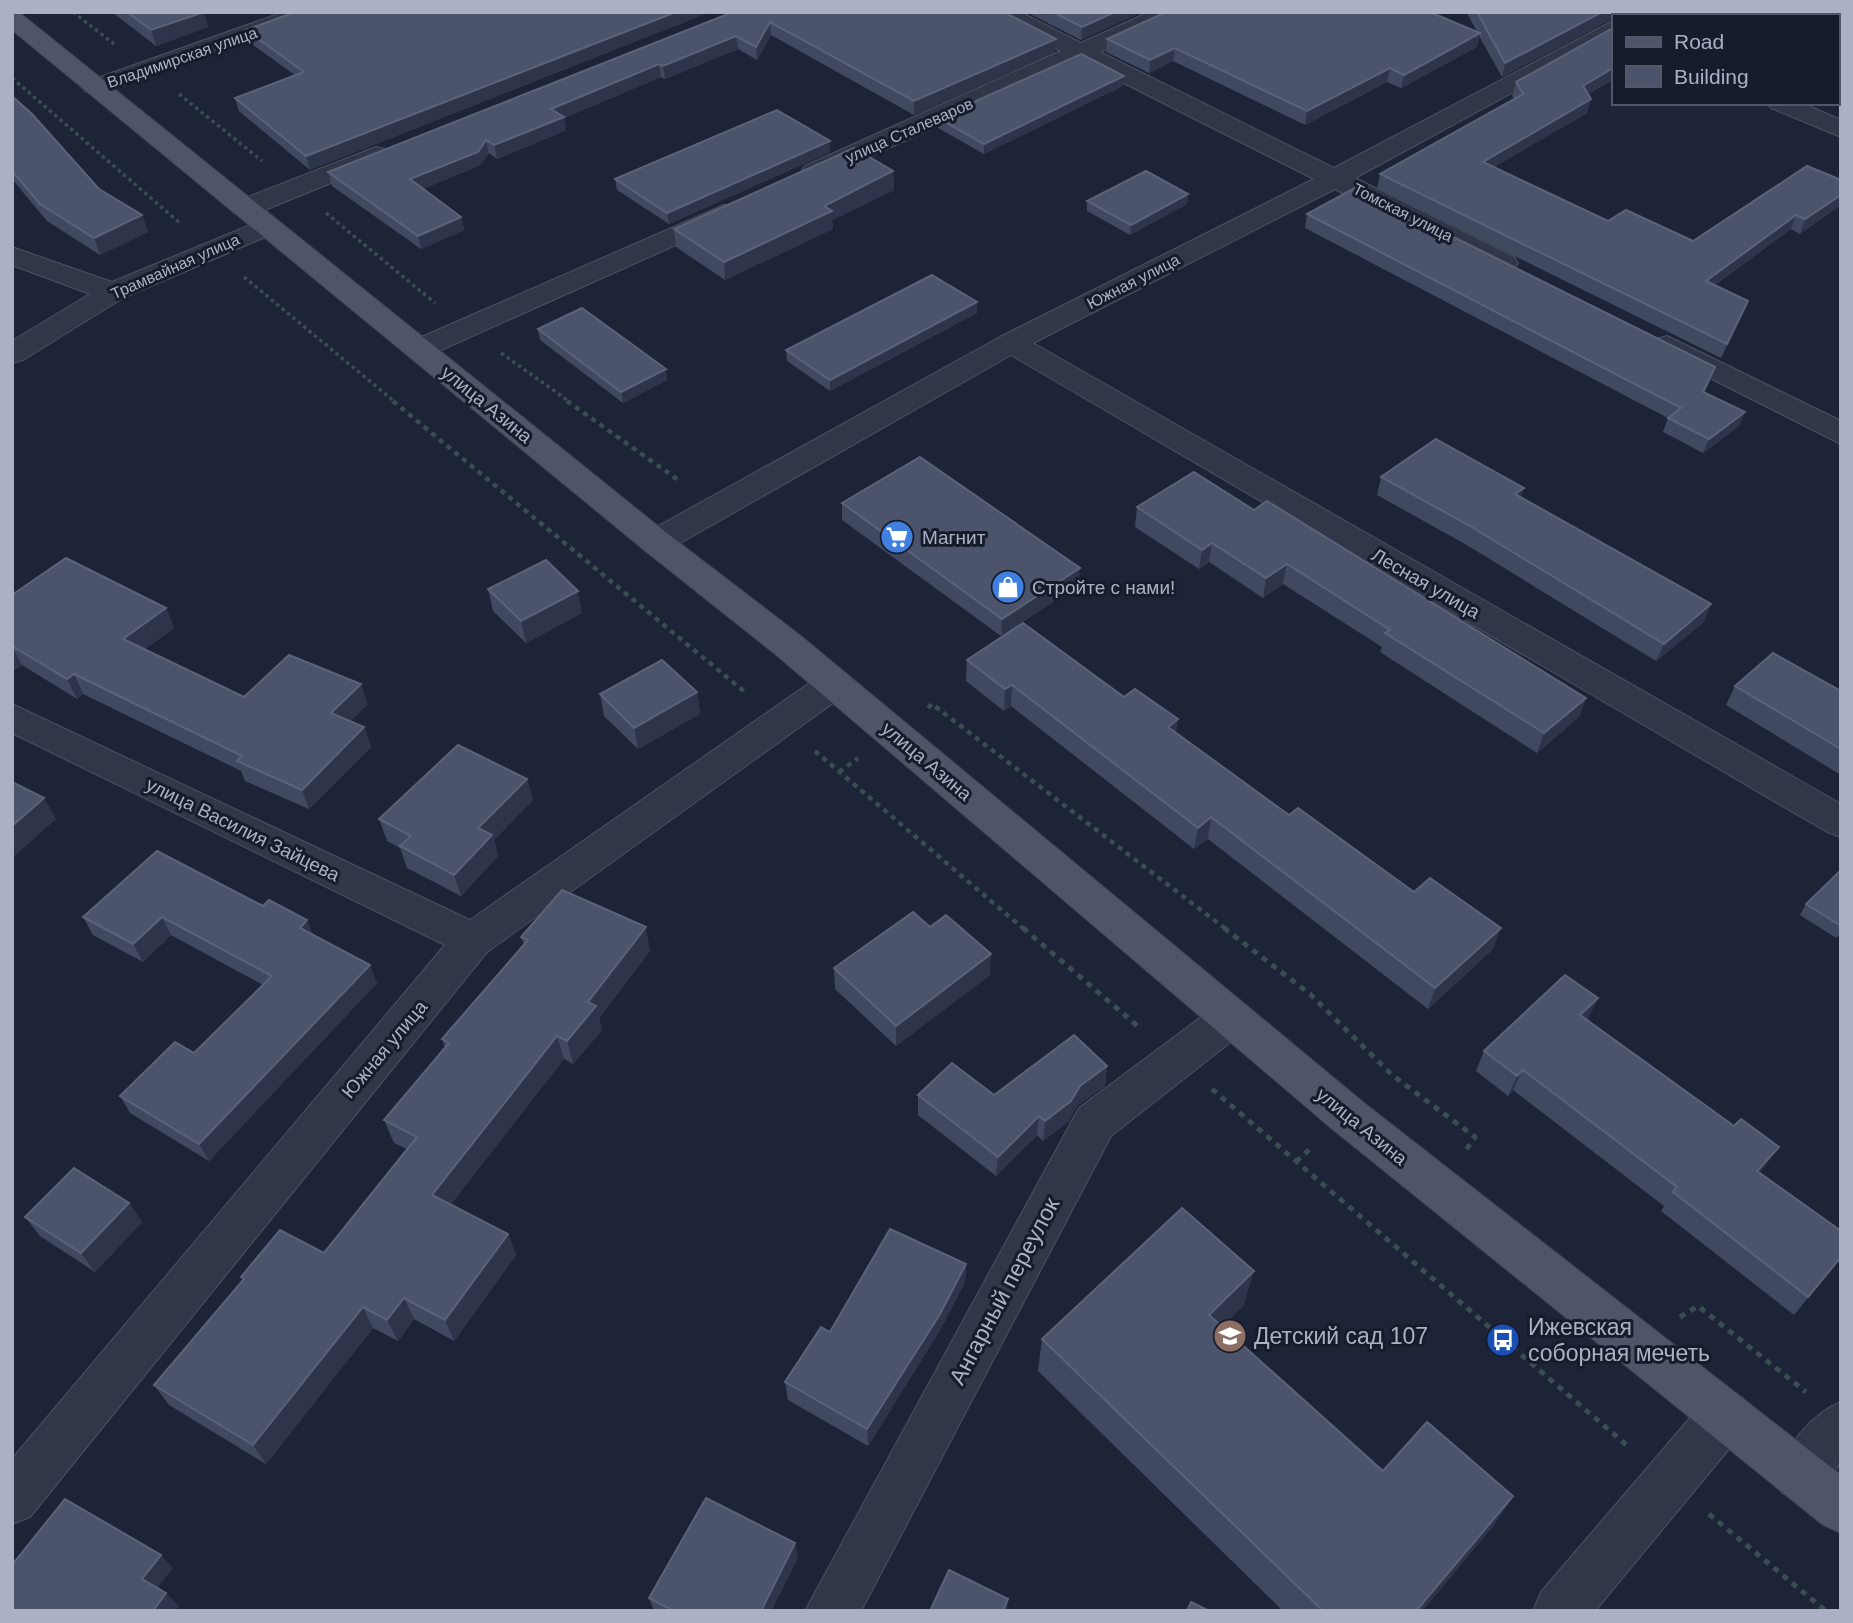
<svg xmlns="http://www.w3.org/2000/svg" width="1853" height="1623" font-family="Helvetica,sans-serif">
	<rect width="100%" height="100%" fill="#1d2438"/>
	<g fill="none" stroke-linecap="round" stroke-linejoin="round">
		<defs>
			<g id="minor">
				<path d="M284 12H320L316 17 104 92H86L82 87 86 82Z"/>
				<path d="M989 12H1020L1081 43 1149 12H1181L1177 17 1100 52 1334 168 1613 21V38L1355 178 1514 257 1518 263 1514 269 1504 272 1494 269 1335 189 1033 343 1841 804V837L1827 832 1011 355 668 550 656 553 644 550 639 542 644 534 1000 337 1314 179 1080 61 823 178H805L801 172 805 166 1061 51 993 17Z"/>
				<path d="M1767 103H1802L1841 120V137L1771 108Z"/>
				<path d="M376 147 385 149 389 155 385 161 255 214H235L231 208 235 202Z"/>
				<path d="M724 205 734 207 738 213 734 219 430 355 419 358 408 355 404 349 408 343Z"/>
				<path d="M267 218 277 220 281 226 277 232 123 298 23 360 12 363V341L90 294 12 265V247L112 282Z"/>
				<path d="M1667 336 1841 421V444L1656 351 1652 345 1656 339Z"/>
				<path d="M834 671 847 675 852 684 847 693 487 952 30 1517 12 1524V1459L445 945 12 733V704L470 920 821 675Z"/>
				<path d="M1231 1000 1246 1006 1252 1018 1246 1030 1111 1136 861 1611H805L1079 1108 1216 1006Z"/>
				<path d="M1725 1391 1743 1398 1750 1415 1743 1432 1595 1611H1533L1541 1592 1707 1398Z"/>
				<path d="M1841 1402C1841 1448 1851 1479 1800 1500L1782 1493 1775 1475C1787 1446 1812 1413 1841 1402Z"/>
			</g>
			<path id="primary" d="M12 12 20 13 668 534 801 636 1363 1102 1841 1475V1533L1823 1525 1331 1128 775 654 644 550 12 30Z"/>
		</defs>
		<use href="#minor" stroke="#4c5163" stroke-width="2"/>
		<use href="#primary" stroke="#3b4051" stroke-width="2"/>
		<g stroke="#3a4d53" stroke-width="3.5" stroke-dasharray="3.5 3.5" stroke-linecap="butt">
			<path d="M73 12 114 44"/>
			<path d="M12 78 181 224"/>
			<path d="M179 94 262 161"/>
			<path d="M326 213 435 303"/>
			<path d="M244 277 395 402"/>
			<path d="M501 353 570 402"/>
		</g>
		<g stroke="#3a4d53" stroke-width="4.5" stroke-dasharray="5 5" stroke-linecap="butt">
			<path d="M393 401 746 693"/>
			<path d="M567 401 681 482"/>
			<path d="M928 708 932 704 1227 930"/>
			<path d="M815 751 1025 930"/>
			<path d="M839 772 858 758"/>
		</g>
		<g stroke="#3a4d53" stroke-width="5" stroke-dasharray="6 6" stroke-linecap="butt">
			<path d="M1023 928 1141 1029"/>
			<path d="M1224 928 1310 994 1392 1075 1475 1137 1466 1150"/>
			<path d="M1212 1089 1630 1448"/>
			<path d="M1296 1162 1311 1148"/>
			<path d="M1680 1317 1698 1306 1806 1392"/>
			<path d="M1709 1514 1826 1611"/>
		</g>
		<use href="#minor" fill="#313648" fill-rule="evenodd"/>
		<use href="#primary" fill="#4e5568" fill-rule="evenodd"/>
	</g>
	<g fill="#414960">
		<path d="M112 12H204L208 27 156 46Z"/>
		<path d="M295 12H710L310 170 239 111 235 98 295 75 250 43 246 30Z"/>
		<path d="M733 12 1055 52 914 115 771 35 757 60 738 49 665 79 661 77 564 118 566 130 497 159 489 153 480 165 423 189 461 217 464 230 421 249 332 186 328 172Z"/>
		<path d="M1026 12H1142L1081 40Z"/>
		<path d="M1468 12H1806L1800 16H1613V20L1612 19 1502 77 1479 36 1477 47 1401 88 1387 82 1305 125 1173 61 1149 73 1106 52 1107 39 1477 32 1468 15Z"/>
		<path d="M1613 28V80L1588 94 1591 99 1587 113 1494 167 1608 221 1693 241 1841 180V205L1800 234 1791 229 1715 285 1748 301 1742 315 1721 358 1377 188 1380 174 1514 99 1512 96 1516 82Z"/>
		<path d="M1124 76 1123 86 984 154 938 128V118Z"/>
		<path d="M12 96 99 189 142 215 148 232 100 255 47 221 12 179Z"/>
		<path d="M830 141V152L669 224 617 190 615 179Z"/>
		<path d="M893 171 894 190 832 220 833 229 725 280 676 247 674 229Z"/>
		<path d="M1188 194 1187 204 1130 235 1087 211V201Z"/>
		<path d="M1307 214 1710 381 1704 393 1745 412 1739 426 1703 453 1663 432 1668 418 1305 228Z"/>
		<path d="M977 302V313L830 391 787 361 786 350Z"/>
		<path d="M538 329 667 380 623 403 540 340Z"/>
		<path d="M1381 477 1521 497 1704 622 1656 661 1465 544 1377 495Z"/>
		<path d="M842 503 1079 585 1001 636 842 520Z"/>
		<path d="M1137 507 1254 510 1586 698 1579 717 1537 753 1380 652 1382 647 1283 584 1263 598 1209 562 1199 569 1135 527Z"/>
		<path d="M488 589 582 613 526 643 493 611Z"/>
		<path d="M12 595 166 608 174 628 145 649 244 697 368 704 350 721 364 727 371 747 309 809 245 781 241 771 83 694 77 699 22 665 15 670 12 668Z"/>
		<path d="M967 660 1124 697 1176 733 1289 815 1493 949 1428 1009 1208 839 1194 849 1011 706 1004 711 966 681Z"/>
		<path d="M1735 686 1841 691V775L1726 705Z"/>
		<path d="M697 692 700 714 638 749 604 716 600 694Z"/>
		<path d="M527 779 533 800 494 840 498 856 461 896 407 868 400 848 387 841 379 819Z"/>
		<path d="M1841 870V934L1836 938 1800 915 1806 904Z"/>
		<path d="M263 906 313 935 377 983 209 1161 130 1113 120 1096 194 1053 263 985 171 935 143 962 93 935 83 917Z"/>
		<path d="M521 937 650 951 599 1018 602 1030 573 1064 564 1059 451 1204 508 1234 516 1255 454 1341 414 1319 398 1341 373 1328 266 1464 169 1405 154 1385 243 1280 241 1277 324 1253 407 1149 394 1143 384 1120 445 1048 442 1039 524 945Z"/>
		<path d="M834 968 990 975 896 1046 835 989Z"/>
		<path d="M1598 998 1587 1019 1765 1166 1760 1172 1841 1257 1794 1315 1661 1211 1664 1206 1513 1090 1508 1096 1476 1071 1484 1051Z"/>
		<path d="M1107 1066 1105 1086 1077 1106 1069 1121 1043 1141 1037 1135 996 1176 918 1115V1095H994Z"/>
		<path d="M129 1203 142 1222 95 1272 40 1236 25 1217Z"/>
		<path d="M966 1264 965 1282 939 1332 868 1446 788 1400 785 1382 830 1332Z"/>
		<path d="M1244 1305 1222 1326 1383 1471 1513 1496 1493 1526 1422 1611H1283L1038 1371 1042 1339Z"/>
		<path d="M798 1558 771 1611H654L649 1598Z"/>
	</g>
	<g fill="#2e354b">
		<path d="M204 12 208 27 156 46 151 30Z"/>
		<path d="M676 12H710L310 170 306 156Z"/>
		<path d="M1115 12H1142L1081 40 1082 27Z"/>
		<path d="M1602 12H1614L1612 19 1502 77 1505 63Z"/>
		<path d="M1788 12H1806L1800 16H1783Z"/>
		<path d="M770 22 771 35 757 60 756 47Z"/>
		<path d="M1480 33 1477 47 1401 88 1404 75Z"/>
		<path d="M736 36 738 49 665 79 663 66Z"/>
		<path d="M1056 39 1055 52 914 115V101Z"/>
		<path d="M1175 48 1173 61 1149 73 1150 60Z"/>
		<path d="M659 64 661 77 564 118 566 130 497 159 494 145 551 109Z"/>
		<path d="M1390 68 1387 82 1305 125 1307 111Z"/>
		<path d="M1613 68V80L1579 99 1583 86Z"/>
		<path d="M1124 76 1123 86 984 154V144Z"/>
		<path d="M1591 99 1587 113 1479 176 1483 162Z"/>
		<path d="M486 140 489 153 480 165 413 193 410 179Z"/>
		<path d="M830 141V152L669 224 667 213Z"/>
		<path d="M893 171 894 190 832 220 833 229 725 280 724 262 824 206Z"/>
		<path d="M1188 194 1187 204 1130 235 1131 225Z"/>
		<path d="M1841 195V205L1800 234 1805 219Z"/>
		<path d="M142 215 148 232 100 255 94 238Z"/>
		<path d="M1796 215 1791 229 1701 295 1706 281Z"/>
		<path d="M461 217 464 230 421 249 418 236Z"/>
		<path d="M1748 301 1742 315 1721 358 1727 344Z"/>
		<path d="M977 302V313L830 391V380Z"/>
		<path d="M666 369 667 380 623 403 621 392Z"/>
		<path d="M1745 412 1739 426 1703 453 1709 439Z"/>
		<path d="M1524 488 1518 506 1515 494Z"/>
		<path d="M1212 543 1209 562 1199 569 1202 550Z"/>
		<path d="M1287 564 1283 584 1263 598 1266 578Z"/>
		<path d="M1080 568 1079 585 1001 636 1002 619Z"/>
		<path d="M578 591 582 613 526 643 521 621Z"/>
		<path d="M1711 604 1704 622 1656 661 1664 644Z"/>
		<path d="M166 608 174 628 133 658 123 639Z"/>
		<path d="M12 647 22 665 15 670 12 664Z"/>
		<path d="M74 674 83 694 77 699 67 679Z"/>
		<path d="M361 684 368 704 339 733 331 713Z"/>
		<path d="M1012 685 1011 706 1004 711 1005 689Z"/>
		<path d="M697 692 700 714 638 749 634 728Z"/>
		<path d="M1586 698 1579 717 1537 753 1544 733Z"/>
		<path d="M1178 719 1175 741 1168 727Z"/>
		<path d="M364 727 371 747 309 809 302 790Z"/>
		<path d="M527 779 533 800 494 840 498 856 461 896 454 875 478 828Z"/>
		<path d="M44 798 56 819 12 858V826Z"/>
		<path d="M1211 817 1208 839 1194 849 1198 828Z"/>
		<path d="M162 917 171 935 143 962 133 944Z"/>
		<path d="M307 920 315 939 300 928Z"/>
		<path d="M646 927 650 951 599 1018 602 1030 573 1064 567 1041 588 1002Z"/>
		<path d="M1501 928 1493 949 1428 1009 1435 988Z"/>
		<path d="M991 954 990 975 896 1046V1026Z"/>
		<path d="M370 965 377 983 209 1161 199 1144Z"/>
		<path d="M1598 998 1588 1019 1571 1035 1580 1015Z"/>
		<path d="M557 1036 564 1059 441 1217 432 1195Z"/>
		<path d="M1107 1066 1105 1086 1077 1106 1069 1121 1043 1141 1045 1121 1080 1086Z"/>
		<path d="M1523 1070 1513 1090 1508 1096 1517 1076Z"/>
		<path d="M1039 1116 1037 1135 996 1176 998 1157Z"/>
		<path d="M1779 1147 1765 1166 1744 1190 1757 1171Z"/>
		<path d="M129 1203 142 1222 95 1272 81 1253Z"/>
		<path d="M508 1234 516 1255 454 1341 445 1320Z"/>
		<path d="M966 1264 965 1282 939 1332 868 1446 867 1429Z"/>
		<path d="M1254 1271 1244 1305 1201 1348 1209 1315Z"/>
		<path d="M404 1298 414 1319 398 1341 387 1320Z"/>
		<path d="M363 1307 373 1328 266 1464 253 1445Z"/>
		<path d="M1513 1496 1493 1526 1422 1611H1416Z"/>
		<path d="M795 1543 798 1558 771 1611H761Z"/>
		<path d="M161 1555 173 1568 154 1592 142 1579Z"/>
		<path d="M166 1593 179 1606 175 1611H153Z"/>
		<path d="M1008 1599 1007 1611H1003Z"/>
	</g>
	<g fill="#4c546b" stroke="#5b6279" stroke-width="2">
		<path d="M127 12H204L151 30Z"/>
		<path d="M295 12H676L306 156 235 98 304 72 246 30Z"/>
		<path d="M733 12H1004L1056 39 914 101 770 22 756 47 736 36 663 66 659 64 551 109 564 117 494 145 486 140 478 152 410 179 461 217 418 236 328 172Z"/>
		<path d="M1053 12H1115L1082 27Z"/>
		<path d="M1166 12H1430L1480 33 1404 75 1390 68 1307 111 1175 48 1150 60 1107 39Z"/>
		<path d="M1477 12H1602L1505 63Z"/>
		<path d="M1620 12H1788L1783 16H1620Z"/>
		<path d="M1613 28V68L1583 86 1591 99 1483 162 1608 221 1626 210 1693 241 1807 166 1841 180V195L1805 219 1796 215 1706 281 1748 301 1727 344 1380 174 1523 94 1516 82Z"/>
		<path d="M1081 54 1124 76 984 144 938 118Z"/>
		<path d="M12 96 32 114 99 189 142 215 94 238 40 204 12 171Z"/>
		<path d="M777 110 830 141 667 213 615 179Z"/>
		<path d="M854 148 893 171 824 206 832 211 724 262 674 229Z"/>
		<path d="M1146 171 1188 194 1131 225 1087 201Z"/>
		<path d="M1355 188 1715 367 1703 392 1745 412 1709 439 1668 418 1681 408 1307 214Z"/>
		<path d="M932 275 977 302 830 380 786 350Z"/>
		<path d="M582 308 666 369 621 392 538 329Z"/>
		<path d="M1436 439 1524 488 1515 494 1711 604 1664 644 1470 526 1381 477Z"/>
		<path d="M920 457 1080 568 1002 619 842 503Z"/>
		<path d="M1194 472 1254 510 1267 501 1586 698 1544 733 1385 633 1390 630 1287 564 1266 578 1212 543 1202 550 1137 507Z"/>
		<path d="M66 558 166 608 123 639 244 697 289 655 361 684 331 713 364 727 302 790 237 761 242 756 74 674 67 679 12 646V595Z"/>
		<path d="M546 560 578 591 521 621 488 589Z"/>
		<path d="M1023 623 1124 697 1135 689 1178 719 1168 727 1289 815 1298 808 1414 892 1430 878 1501 928 1435 988 1211 817 1198 828 1012 685 1005 689 967 660Z"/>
		<path d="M1773 653 1841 691V749L1735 686Z"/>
		<path d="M662 660 697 692 634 728 600 694Z"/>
		<path d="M458 745 527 779 478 828 492 835 454 875 400 846 411 836 379 819Z"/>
		<path d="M12 782 44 798 12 826Z"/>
		<path d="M157 851 263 906 269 900 307 920 300 928 370 965 199 1144 120 1096 175 1042 194 1053 272 976 162 917 133 944 83 917Z"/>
		<path d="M1841 870V926L1806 904Z"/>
		<path d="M562 890 646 927 588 1002 596 1006 567 1041 557 1036 432 1195 508 1234 445 1320 404 1298 387 1320 363 1307 253 1445 154 1385 244 1279 241 1277 280 1230 324 1253 417 1137 384 1120 449 1043 442 1039 528 940 521 937Z"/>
		<path d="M913 912 930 927 946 915 991 954 896 1026 834 968Z"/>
		<path d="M1565 975 1598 998 1580 1015 1734 1126 1741 1119 1779 1147 1757 1171 1841 1231V1257L1808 1297 1673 1192 1677 1187 1523 1070 1517 1076 1484 1051Z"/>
		<path d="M1074 1035 1107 1066 1080 1086 1071 1101 1045 1121 1039 1116 998 1157 918 1095 952 1063 994 1095Z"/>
		<path d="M74 1168 129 1203 81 1253 25 1217Z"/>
		<path d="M1182 1208 1254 1271 1209 1315 1383 1471 1427 1422 1513 1496 1416 1611H1323L1042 1339Z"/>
		<path d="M890 1229 966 1264 940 1314 867 1429 785 1382 821 1327 830 1332Z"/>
		<path d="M706 1498 795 1543 761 1611H674L649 1598Z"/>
		<path d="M65 1499 161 1555 142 1579 166 1593 153 1611H12V1576L13 1575 12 1565Z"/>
		<path d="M949 1570 1008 1599 1003 1611H930Z"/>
		<path d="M1191 1602 1209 1611H1187Z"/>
	</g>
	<defs>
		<symbol id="supermarket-disc" viewBox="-11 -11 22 22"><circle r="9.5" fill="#3f7fe0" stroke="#171c2c"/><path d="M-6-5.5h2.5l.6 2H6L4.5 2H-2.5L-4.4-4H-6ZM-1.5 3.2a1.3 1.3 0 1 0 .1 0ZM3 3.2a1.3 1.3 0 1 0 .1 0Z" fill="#fff"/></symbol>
		<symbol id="shop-disc" viewBox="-11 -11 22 22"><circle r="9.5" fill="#3f7fe0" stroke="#171c2c"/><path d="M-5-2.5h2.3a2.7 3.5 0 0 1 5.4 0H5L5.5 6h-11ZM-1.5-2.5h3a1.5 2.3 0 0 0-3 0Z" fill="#fff"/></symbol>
		<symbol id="school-disc" viewBox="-11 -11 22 22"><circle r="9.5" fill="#8d6e63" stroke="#171c2c"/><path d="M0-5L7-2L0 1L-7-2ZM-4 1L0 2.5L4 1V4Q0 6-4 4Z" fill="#fff"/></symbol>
		<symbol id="bus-disc" viewBox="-11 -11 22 22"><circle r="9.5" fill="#1a4fb4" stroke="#171c2c"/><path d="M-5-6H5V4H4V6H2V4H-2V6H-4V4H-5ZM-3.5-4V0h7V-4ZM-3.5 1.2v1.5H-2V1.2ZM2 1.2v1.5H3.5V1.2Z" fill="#fff"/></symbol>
	</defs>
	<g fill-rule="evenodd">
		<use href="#supermarket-disc" x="878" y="518" width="38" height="38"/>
		<use href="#shop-disc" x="989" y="568" width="38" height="38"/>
		<use href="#school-disc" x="1211" y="1317" width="38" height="38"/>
		<use href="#bus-disc" x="1484" y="1321" width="38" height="38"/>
	</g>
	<g text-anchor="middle" stroke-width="6" stroke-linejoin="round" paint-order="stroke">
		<g font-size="16" fill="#abb0c5" stroke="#171c2c">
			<text transform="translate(182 57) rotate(-19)" y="6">Владимирская улица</text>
			<text transform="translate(909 130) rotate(-24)" y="6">улица Сталеваров</text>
			<text transform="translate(1403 212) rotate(27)" y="6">Томская улица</text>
			<text transform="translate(175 266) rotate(-24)" y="6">Трамвайная улица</text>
			<text transform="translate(1133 281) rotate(-27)" y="6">Южная улица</text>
		</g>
		<g font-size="19" fill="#abb0c5" stroke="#171c2c">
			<text transform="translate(487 404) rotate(39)" y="7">улица Азина</text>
			<text transform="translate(1426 583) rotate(30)" y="7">Лесная улица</text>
			<text transform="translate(927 761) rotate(40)" y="7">улица Азина</text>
			<text transform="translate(243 829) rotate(26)" y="7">улица Василия Зайцева</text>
			<text transform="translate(384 1049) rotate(-50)" y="7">Южная улица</text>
			<text transform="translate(1362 1126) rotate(39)" y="7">улица Азина</text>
		</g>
		<g font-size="19" fill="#abb0c5" stroke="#171c2c" text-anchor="start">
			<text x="922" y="544">Магнит</text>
			<text x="1032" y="594">Стройте с нами!</text>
		</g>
		<g font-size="23" fill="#abb0c5" stroke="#171c2c">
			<text transform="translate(1004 1291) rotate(-62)" y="8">Ангарный переулок</text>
		</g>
		<g font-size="23" fill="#abb0c5" stroke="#171c2c" text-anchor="start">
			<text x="1528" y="1335">Ижевская<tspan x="1528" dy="26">соборная мечеть</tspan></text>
			<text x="1254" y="1344">Детский сад 107</text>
		</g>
	</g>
	<rect width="1853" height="1623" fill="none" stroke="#abb0c5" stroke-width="28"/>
	<rect x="1612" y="14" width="228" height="91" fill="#171c2c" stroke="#525769" stroke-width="2"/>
	<rect x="1626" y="37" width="35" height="10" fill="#4e5568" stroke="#525769" stroke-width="2"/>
	<text x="1674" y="49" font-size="21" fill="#abb0c5">Road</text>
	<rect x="1626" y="66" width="35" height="21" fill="#4c546b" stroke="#525769" stroke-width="2"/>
	<text x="1674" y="84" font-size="21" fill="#abb0c5">Building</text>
</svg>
